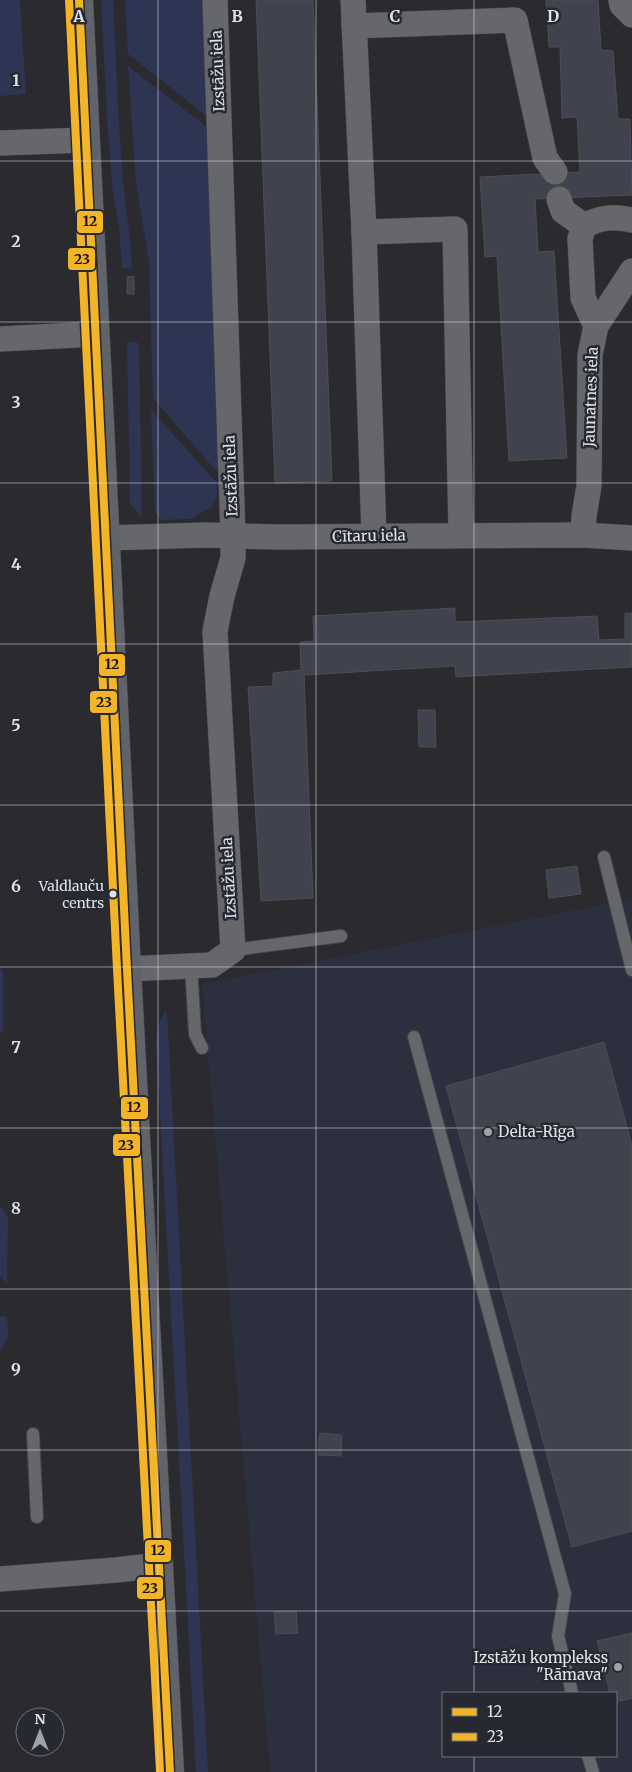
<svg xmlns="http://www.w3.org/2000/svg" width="632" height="1772" font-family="Merriweather,serif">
	<rect width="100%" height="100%" fill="#2a2a2f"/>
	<path fill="#2c2f3d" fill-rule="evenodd" d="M632 899V1772H270L202 984ZM443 1693H616V1756H443Z"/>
	<g fill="#2d3553">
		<path d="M0 0H20L26 94 0 96Z"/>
		<path d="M101 0H113C116 60 118 121 123 181 126 210 131 239 132 269L122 268 119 227 113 194 107 118Z"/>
		<path d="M125 0H207L209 118 128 54Z"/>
		<path d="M128 66 208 128 219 465 217 472 153 398 149 261 136 184Z"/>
		<path d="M127 342 139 343 142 518 130 504Z"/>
		<path d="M151 410 217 483V496L212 506 192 519 161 520 155 512Z"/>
		<path d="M0 967 3 973V1034L0 1031Z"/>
		<path d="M167 1011 208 1772H196L156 1040C157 1027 158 1020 167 1011Z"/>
		<path d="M0 1208 3 1209 8 1218 7 1284 0 1276Z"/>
		<path d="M0 1316 7 1317C8 1328 11 1342 0 1349Z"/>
	</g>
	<g fill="#40424e" stroke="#4d4e52">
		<path d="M256 0H313L332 481 275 483Z"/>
		<path d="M546 0H598L601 50 613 51 618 119H630L632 195 535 199 538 252 554 251 567 458 509 461 497 256 485 257 480 177 580 172 577 117 562 118 560 47H549Z"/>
		<path d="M134 276V294H127V277Z"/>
		<path d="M455 608V622L597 616 599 640 625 639V613H632V667L456 677 455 666 304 675 313 898 261 901 248 687 273 686V673L301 670 300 642 314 641 313 616Z"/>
		<path d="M418 710H435L436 747H419Z"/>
		<path d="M577 866 581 894 549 898 546 870Z"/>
		<path d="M604 1042 632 1146V1531L572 1547 446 1086Z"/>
		<path d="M320 1433 342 1435 341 1456 318 1455Z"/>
		<path d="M296 1611 298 1633 276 1634 274 1612Z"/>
		<path d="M632 1633V1698L616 1702V1693H610L597 1641Z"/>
	</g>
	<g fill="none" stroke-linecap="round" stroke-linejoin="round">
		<defs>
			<g id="lane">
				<path d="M604 857 632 970"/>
				<path d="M233 950 341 936"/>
				<path d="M191 966 195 1034 202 1048"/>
				<path d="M414 1037 565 1594 558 1636 572 1693"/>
				<path d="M33 1434 37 1517"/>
				<path d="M588 1756 593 1772"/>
			</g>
			<g id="street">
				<path d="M353 0 364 232 374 536"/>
				<path d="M621 0 622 5 632 15"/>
				<path d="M354 26 515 20 545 158 555 172"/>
				<path d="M0 143 86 140"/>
				<path d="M559 199 563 211 584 226"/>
				<path d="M364 232 455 229 461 535"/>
				<path d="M596 326 583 298 580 239 584 226C600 217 614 216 632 220"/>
				<path d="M0 339 96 334"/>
				<path d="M583 535 584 516 589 486 590 355 596 326 632 271"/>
				<path d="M106 538 206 535 276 537 583 535 632 538"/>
				<path d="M127 969 212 965 233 950 215 631 222 596 233 558V535L215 0"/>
				<path d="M0 1579 116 1570 160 1565"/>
			</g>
			<path id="secondary" d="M79 0 127 969 170 1772"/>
		</defs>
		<use href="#lane" stroke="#44454a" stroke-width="14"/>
		<use href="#street" stroke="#44454a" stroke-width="26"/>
		<use href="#secondary" stroke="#44454a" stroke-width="29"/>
		<use href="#lane" stroke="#66676b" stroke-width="12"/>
		<use href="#street" stroke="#66676b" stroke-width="25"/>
		<use href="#secondary" stroke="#61636a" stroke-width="28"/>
		<defs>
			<path id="bus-1" d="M79 0 127 969 170 1772"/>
			<path id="bus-2" d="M69 0 117 969 160 1772"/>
		</defs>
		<use href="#bus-1" stroke="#272932" stroke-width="11"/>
		<use href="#bus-2" stroke="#272932" stroke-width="11"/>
		<use href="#bus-1" stroke="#f4b427" stroke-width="8"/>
		<use href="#bus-2" stroke="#f4b427" stroke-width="8"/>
	</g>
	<path fill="none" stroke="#e0e2e8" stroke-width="1" stroke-opacity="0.55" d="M158 0V1772M316 0V1772M474 0V1693M0 161H632M0 322H632M0 483H632M0 644H632M0 805H632M0 967H632M0 1128H632M0 1289H632M0 1450H632M0 1611H632M474 1756V1772"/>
	<circle fill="#e0e2e8" stroke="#272932" stroke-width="2" cx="113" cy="894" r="4.5"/>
	<g fill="#a0a2a7" stroke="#272932" stroke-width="2">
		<circle cx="488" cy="1132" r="5"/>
		<circle cx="618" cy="1667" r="5"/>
	</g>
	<g text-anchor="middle" stroke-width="5" stroke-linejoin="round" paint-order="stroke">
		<g font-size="14" fill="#e0e2e8" stroke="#272932" text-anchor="end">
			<text x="104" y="891">Valdlauču<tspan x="104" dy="17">centrs</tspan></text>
		</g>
		<g font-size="15" fill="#e0e2e8" stroke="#272932">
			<text transform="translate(218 71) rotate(-92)" y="5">Izstāžu iela</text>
			<text transform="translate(591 397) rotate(-88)" y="5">Jaunatnes iela</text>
			<text transform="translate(231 476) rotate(-92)" y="5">Izstāžu iela</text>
			<text transform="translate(369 536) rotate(-1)" y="5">Cītaru iela</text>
			<text transform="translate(229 878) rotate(-93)" y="5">Izstāžu iela</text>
		</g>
		<g font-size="15" fill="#e0e2e8" stroke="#272932" text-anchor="start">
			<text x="498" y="1137">Delta-Rīga</text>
			<text x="608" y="1663" text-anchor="end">Izstāžu komplekss<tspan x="608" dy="17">"Rāmava"</tspan></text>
		</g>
	</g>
	<g font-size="16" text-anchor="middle" font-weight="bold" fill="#e0e2e8" stroke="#272932" stroke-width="5" stroke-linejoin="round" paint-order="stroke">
		<text x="79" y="22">A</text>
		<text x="237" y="22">B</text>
		<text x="395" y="22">C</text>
		<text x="553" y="22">D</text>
		<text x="16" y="86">1</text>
		<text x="16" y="247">2</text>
		<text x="16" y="408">3</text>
		<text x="16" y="570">4</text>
		<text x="16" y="731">5</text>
		<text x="16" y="892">6</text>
		<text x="16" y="1053">7</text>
		<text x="16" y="1214">8</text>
		<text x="16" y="1375">9</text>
	</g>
	<g stroke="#272932" stroke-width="2">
		<rect x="76" y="210" width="28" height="24" rx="5" fill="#f4b427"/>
		<rect x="67" y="247" width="29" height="24" rx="5" fill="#f4b427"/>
		<rect x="98" y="653" width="28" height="24" rx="5" fill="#f4b427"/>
		<rect x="89" y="690" width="29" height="24" rx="5" fill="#f4b427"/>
		<rect x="120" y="1096" width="29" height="24" rx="5" fill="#f4b427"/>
		<rect x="112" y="1133" width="29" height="24" rx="5" fill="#f4b427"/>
		<rect x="144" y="1539" width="28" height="24" rx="5" fill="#f4b427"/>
		<rect x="136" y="1576" width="28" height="24" rx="5" fill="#f4b427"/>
	</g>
	<g font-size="14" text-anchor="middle" font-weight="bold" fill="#111">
		<text x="90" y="226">12</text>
		<text x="82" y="264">23</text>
		<text x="112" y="669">12</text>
		<text x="104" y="707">23</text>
		<text x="134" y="1112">12</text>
		<text x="126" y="1150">23</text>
		<text x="158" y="1555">12</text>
		<text x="150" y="1593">23</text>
	</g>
	<rect x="442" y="1692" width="175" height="65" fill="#272932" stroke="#71737b"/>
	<rect x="452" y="1708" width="25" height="8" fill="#f4b427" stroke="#71737b"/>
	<text x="487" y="1717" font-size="15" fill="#e0e2e8">12</text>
	<rect x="452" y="1733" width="25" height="8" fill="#f4b427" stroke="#71737b"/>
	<text x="487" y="1742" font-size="15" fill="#e0e2e8">23</text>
	<g transform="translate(40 1732)"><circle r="24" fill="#272932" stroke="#71737b"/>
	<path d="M0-4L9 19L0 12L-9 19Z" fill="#a0a2a7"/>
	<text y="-8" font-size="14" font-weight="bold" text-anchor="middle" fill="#e0e2e8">N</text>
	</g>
</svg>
